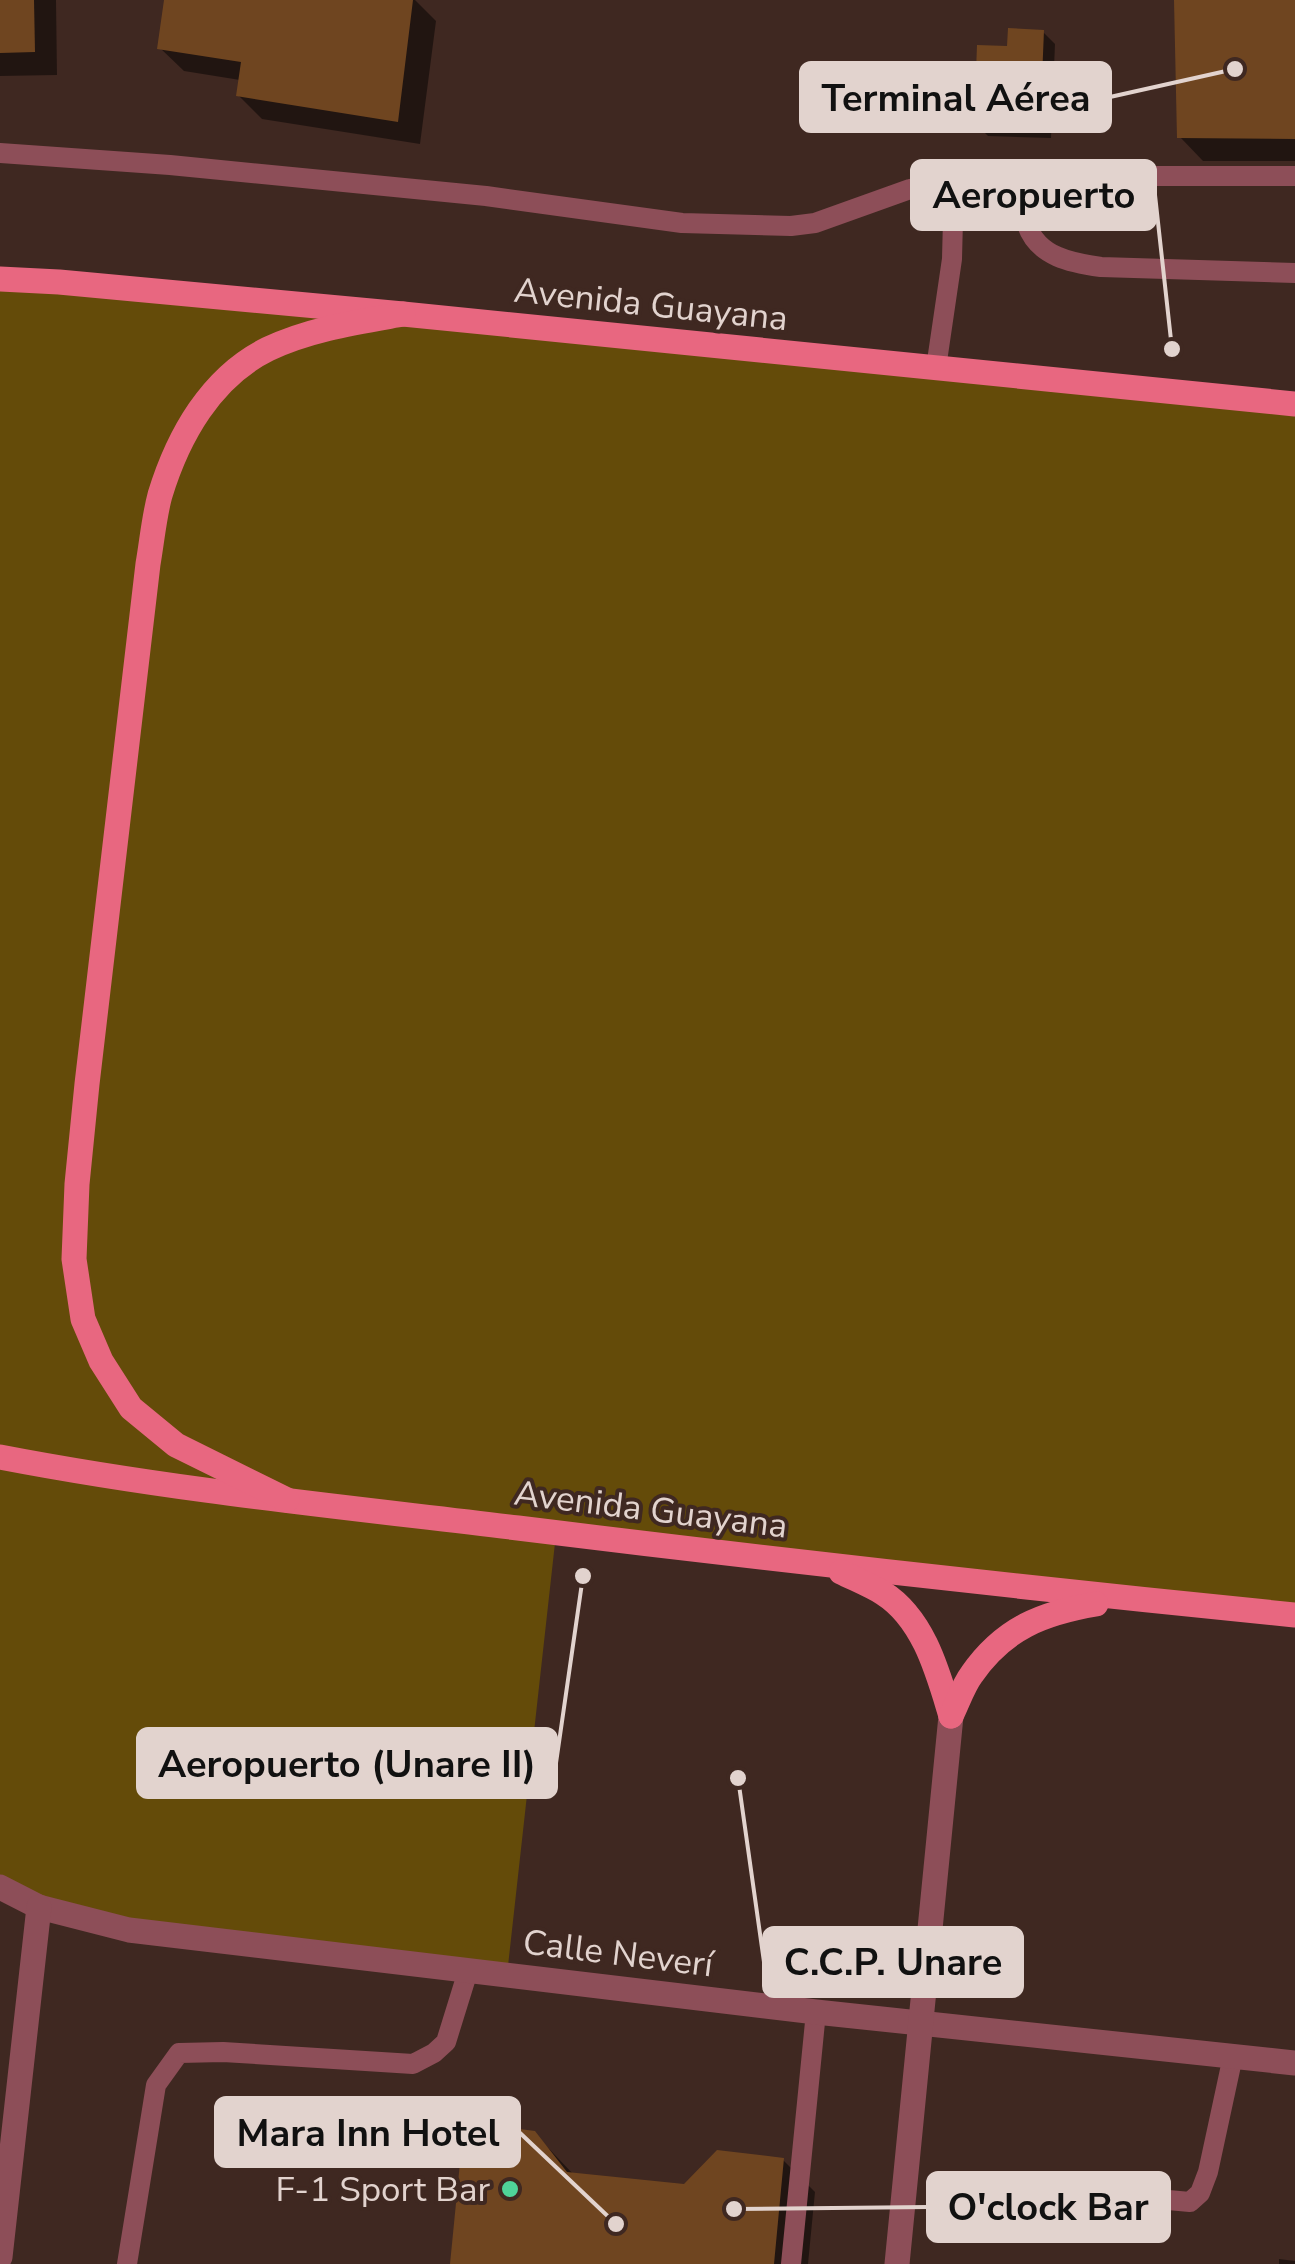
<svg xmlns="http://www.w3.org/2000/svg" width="1295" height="2264" font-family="'Nunito Sans',sans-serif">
	<rect width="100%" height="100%" fill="#3f2821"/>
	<path fill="#644b09" d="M0 279 1295 410V1615L556 1534 507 1975 129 1930 0 1887Z"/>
	<g fill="#0007">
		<path d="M0 0H56L57 75 0 76Z"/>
		<path d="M167 0H415L436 21 420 144 262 119 238 95 240 80 184 71 160 48Z"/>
		<path d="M1177 0H1295V161H1203L1180 137Z"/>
		<path d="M1043 32 1055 44 1051 138 988 136 976 124Z"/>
		<path d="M534 2133 574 2175 685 2187 783 2160 815 2192 808 2264H452Z"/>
		<path d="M1279 2259 1295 2261V2264H1279Z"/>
	</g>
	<g fill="#6f4520">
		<path d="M0 0H34L35 52 0 53Z"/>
		<path d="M164 0H413L398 122 236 96 241 62 157 49Z"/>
		<path d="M1174 0H1295V139L1177 138Z"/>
		<path d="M1008 28 1044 30 1040 127 974 125 977 45 1007 46Z"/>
		<path d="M464 2122 535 2131 567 2172 684 2184 717 2150 784 2158 774 2264H450Z"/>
	</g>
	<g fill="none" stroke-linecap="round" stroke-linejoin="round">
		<g stroke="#8d4e58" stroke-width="20">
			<path d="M0 153 170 165 486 196 682 223 791 226 815 223 910 189 954 180 1023 176H1295"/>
			<path d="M1023 176C1024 190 1022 211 1027 225 1038 257 1072 263 1101 267L1295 273"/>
			<path d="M936 368 952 259 954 180"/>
			<path d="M1015 2186 1190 2202 1200 2193 1208 2172 1233 2056"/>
			<path d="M127 2264 156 2085 179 2053 223 2052 413 2064 434 2053 446 2042 468 1971"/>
			<path d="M791 2264 816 2012"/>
		</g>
		<g stroke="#8d4e58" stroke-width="25">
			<path d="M0 1887 39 1907 129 1930 816 2012 1295 2063"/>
			<path d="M0 2257 39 1907"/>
			<path d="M897 2264 951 1716"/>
		</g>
		<g stroke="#e86780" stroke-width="25">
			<path d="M0 279 59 282 403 314 1295 404"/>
			<path d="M0 1457C171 1490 345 1507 518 1528 777 1560 1036 1589 1295 1615"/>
			<path d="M287 1500 176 1445 131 1408 101 1361 83 1319 74 1259 77 1184 87 1084 148 564C152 541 154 517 160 495 178 436 211 377 268 349 310 329 358 322 403 314"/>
			<path d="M841 1572C855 1579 870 1585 883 1593 924 1619 938 1673 951 1716"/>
			<path d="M951 1716C958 1702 963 1686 972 1674 1004 1628 1043 1613 1096 1604"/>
		</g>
	</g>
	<circle fill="#4fd399" stroke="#3f2821" stroke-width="4" cx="510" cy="2189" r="10"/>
	<g text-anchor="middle" stroke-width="8" stroke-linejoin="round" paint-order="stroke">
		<g font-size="35" fill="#e2d3ce" stroke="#3f2821">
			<text transform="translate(651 304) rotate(6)" y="12">Avenida Guayana</text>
			<text transform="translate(651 1509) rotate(7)" y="12">Avenida Guayana</text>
			<text transform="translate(618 1953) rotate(7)" y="12">Calle Neverí</text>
		</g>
		<g font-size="35" fill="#e2d3ce" stroke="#3f2821" text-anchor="end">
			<text x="490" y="2201">F-1 Sport Bar</text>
		</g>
	</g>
	<path fill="none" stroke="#e2d3ce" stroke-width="4" d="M1235 69L1110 97M1172 349L1155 195M583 1576L556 1763M738 1778L764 1962M616 2224L519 2132M734 2209L928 2207"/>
	<g fill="#e2d3ce" stroke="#3f2821" stroke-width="4">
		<circle cx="1235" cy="69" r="10"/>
		<circle cx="1172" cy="349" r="10"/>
		<circle cx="583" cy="1576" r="10"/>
		<circle cx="738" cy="1778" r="10"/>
		<circle cx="616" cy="2224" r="10"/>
		<circle cx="734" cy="2209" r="10"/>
	</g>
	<g fill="#e2d3ce" stroke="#e2d3ce" stroke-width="4">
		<rect x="801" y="63" width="309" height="68" rx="10"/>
		<rect x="912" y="161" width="243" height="68" rx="10"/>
		<rect x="138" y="1729" width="418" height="68" rx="10"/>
		<rect x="764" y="1928" width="258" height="68" rx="10"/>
		<rect x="216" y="2098" width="303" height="68" rx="10"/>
		<rect x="928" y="2173" width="241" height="68" rx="10"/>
	</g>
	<g font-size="38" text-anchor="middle" font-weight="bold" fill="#111">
		<text x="956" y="111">Terminal Aérea</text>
		<text x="1034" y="208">Aeropuerto</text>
		<text x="347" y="1777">Aeropuerto (Unare II)</text>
		<text x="893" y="1975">C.C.P. Unare</text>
		<text x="368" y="2146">Mara Inn Hotel</text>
		<text x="1048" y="2220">O'clock Bar</text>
	</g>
</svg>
